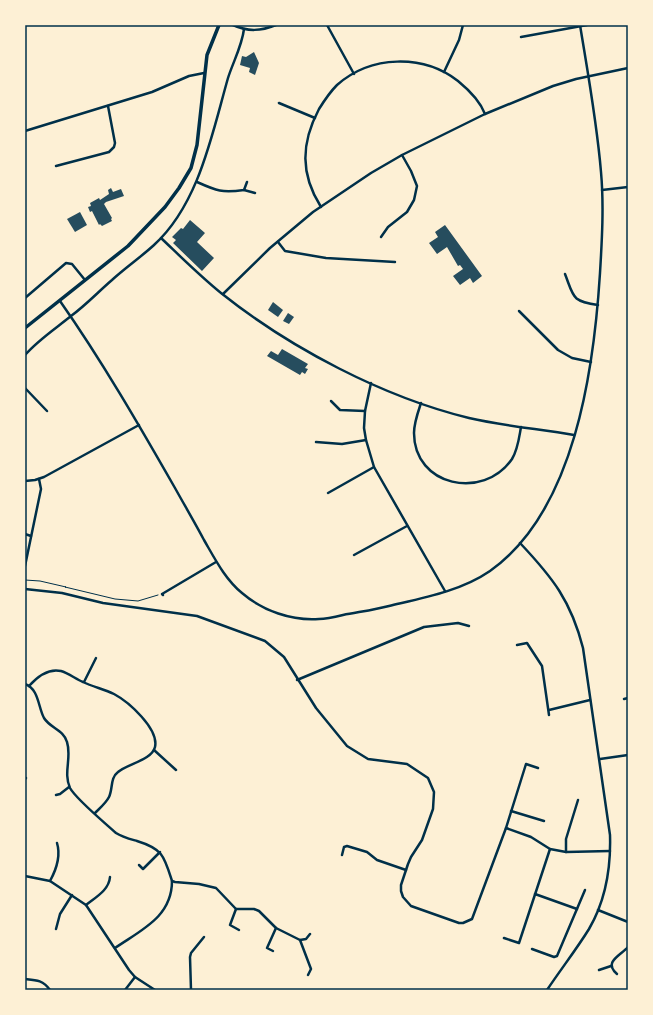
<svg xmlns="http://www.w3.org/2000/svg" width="653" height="1015" font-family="'Public Sans',sans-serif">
	<rect width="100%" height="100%" fill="#fdf0d5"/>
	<g fill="#264d5e">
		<path d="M254 52 259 63 255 75 249 72 250 68 240 65 242 56 246 57Z"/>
		<path d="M111 188 113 192 121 189 124 196 106 202 104 204 112 218 111 219 112 221 102 226 100 224 99 225 92 211 90 212 88 207 91 206 90 203 99 198 100 200 109 194 108 190Z"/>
		<path d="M80 212 87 225 75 232 67 219Z"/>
		<path d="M190 220 205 233 197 242 214 258 202 271 173 243 176 240 172 237 181 228 183 229Z"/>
		<path d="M445 225 482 276 473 283 470 278 460 285 453 276 463 269 460 265 458 266 447 247 437 254 429 243 438 237 435 232Z"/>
		<path d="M273 302 283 310 278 317 268 310Z"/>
		<path d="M288 313 294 317 289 324 283 321Z"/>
		<path d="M282 349 308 364 305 368 308 369 305 374 302 372 300 375 267 356 271 351 278 355Z"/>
	</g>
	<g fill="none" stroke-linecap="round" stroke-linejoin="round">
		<path stroke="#003049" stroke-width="1" d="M25 580 40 581 66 587H65L115 599 138 601 158 595"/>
		<g stroke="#003049" stroke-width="2.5">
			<path d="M233 25C248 32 261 31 276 25"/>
			<path d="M327 25 354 74"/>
			<path d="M521 37 587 25"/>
			<path d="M444 72 459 40 463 25"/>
			<path d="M279 103 315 118"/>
			<path d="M25 131 152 92 189 76 204 73"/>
			<path d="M56 166 109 152 114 147 115 143 108 106"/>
			<path d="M197 182C217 191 222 193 244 190L247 182"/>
			<path d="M244 190 255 193"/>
			<path d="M602 190 628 187"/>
			<path d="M321 207C300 174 301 143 319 109 324 101 330 92 337 85 371 55 423 54 458 81 469 90 480 101 485 114"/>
			<path d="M381 237 388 227 407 212 414 200 417 186 411 171 402 155"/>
			<path d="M161 238C181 257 200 276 221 293 290 348 383 397 469 418 504 426 539 429 574 435"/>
			<path d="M278 242 285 251 326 258 395 262"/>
			<path d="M565 274C574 297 571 301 598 305"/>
			<path d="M223 294 270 248 313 212 371 173 402 155 485 114 553 86 576 79 628 68"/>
			<path d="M25 298 66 263 72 264 85 280"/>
			<path d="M60 301C102 361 139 425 175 488 185 506 195 523 204 540 215 559 225 579 242 593 263 611 292 621 319 619 327 619 335 617 343 615 358 612 374 610 389 606 423 598 461 591 490 571 575 511 594 369 600 273 602 240 604 205 601 172 597 123 588 74 580 25"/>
			<path d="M519 311 558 350 572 358 591 362"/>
			<path d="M25 355C38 340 55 329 71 316 86 305 98 292 112 280 125 268 141 257 154 245 199 204 212 134 228 78 233 62 242 46 244 29"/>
			<path d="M371 383 365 411 364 428 366 440 374 467 445 591"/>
			<path d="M25 388 47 411"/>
			<path d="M331 401 340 410 365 411"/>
			<path d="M421 403C418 412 414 423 414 433 414 486 483 501 512 459 518 449 519 438 521 427"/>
			<path d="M316 442 342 444 366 440"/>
			<path d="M25 481 35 480 44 477 139 425"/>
			<path d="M328 493 374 467"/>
			<path d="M25 534 31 536"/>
			<path d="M520 543C553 578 571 601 583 648L610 835C611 868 606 900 589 929 576 950 561 969 547 990"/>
			<path d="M354 555 407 526"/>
			<path d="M25 566 41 489 39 479"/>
			<path d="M25 589 62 593 103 603 197 616 265 641 284 657 316 708 347 746 368 759 407 764 428 778 434 792 433 809 422 840 411 857 408 864 401 885V891L403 897 411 906 459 923H463L472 919 506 828 531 837 550 849 566 852 610 851"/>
			<path d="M163 595 162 594 216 562"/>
			<path d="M517 645 527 643 542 666 549 715"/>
			<path d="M297 680 424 627 458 623 469 626"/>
			<path d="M84 682 96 658"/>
			<path d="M25 684C39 689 38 707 44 718 50 728 64 730 67 742 72 757 63 773 70 788 76 799 105 823 116 833 122 837 130 839 137 841 163 849 164 856 172 881L175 882 199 884 216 888 236 909H254L259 911 276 928 300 940 306 939 310 934"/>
			<path d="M29 686C37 677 48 668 61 671 68 673 76 679 83 682 93 687 104 689 114 694 129 702 159 729 155 747 152 760 127 764 118 772 110 778 113 789 109 797 106 803 100 808 95 813"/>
			<path d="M624 699 628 698"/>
			<path d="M549 710 590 700"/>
			<path d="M154 750 176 770"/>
			<path d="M600 759 628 755"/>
			<path d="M25 779 26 778"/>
			<path d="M56 795 60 794 69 787"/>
			<path d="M511 811 544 821"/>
			<path d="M506 828 526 764 538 768"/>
			<path d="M566 852V839L578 800"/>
			<path d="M342 855 344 847 347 846 367 852 377 860 406 870"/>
			<path d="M139 865 143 869 160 852"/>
			<path d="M25 876 50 881 86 905 129 970 135 977 155 990"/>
			<path d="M50 881C56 870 61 856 57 843"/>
			<path d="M535 894 577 909"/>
			<path d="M86 905C96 897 109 890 110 877"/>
			<path d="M236 909 230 925 239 930"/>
			<path d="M598 910 628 922"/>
			<path d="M56 929 60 914 72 895"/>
			<path d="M504 938 519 943 550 849"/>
			<path d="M300 940 311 969 308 975"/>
			<path d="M115 948C141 930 172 917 172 881"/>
			<path d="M532 949 554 957 557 956 585 890"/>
			<path d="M273 951 267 948 276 928"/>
			<path d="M599 970 611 966"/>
			<path d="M617 974C603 962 620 956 628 947"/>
			<path d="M25 979C36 980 43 980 50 990"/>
			<path d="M125 990 135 977"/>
			<path d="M191 990 190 957 191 953 204 937"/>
		</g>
		<path stroke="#003049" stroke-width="3.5" d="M25 328 128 246 165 207 179 188 191 168 197 145 207 55 219 25"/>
	</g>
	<rect width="653" height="1015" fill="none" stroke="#fdf0d5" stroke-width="52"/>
	<rect x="26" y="26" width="601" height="963" fill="none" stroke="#003049" stroke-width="1.5"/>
</svg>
